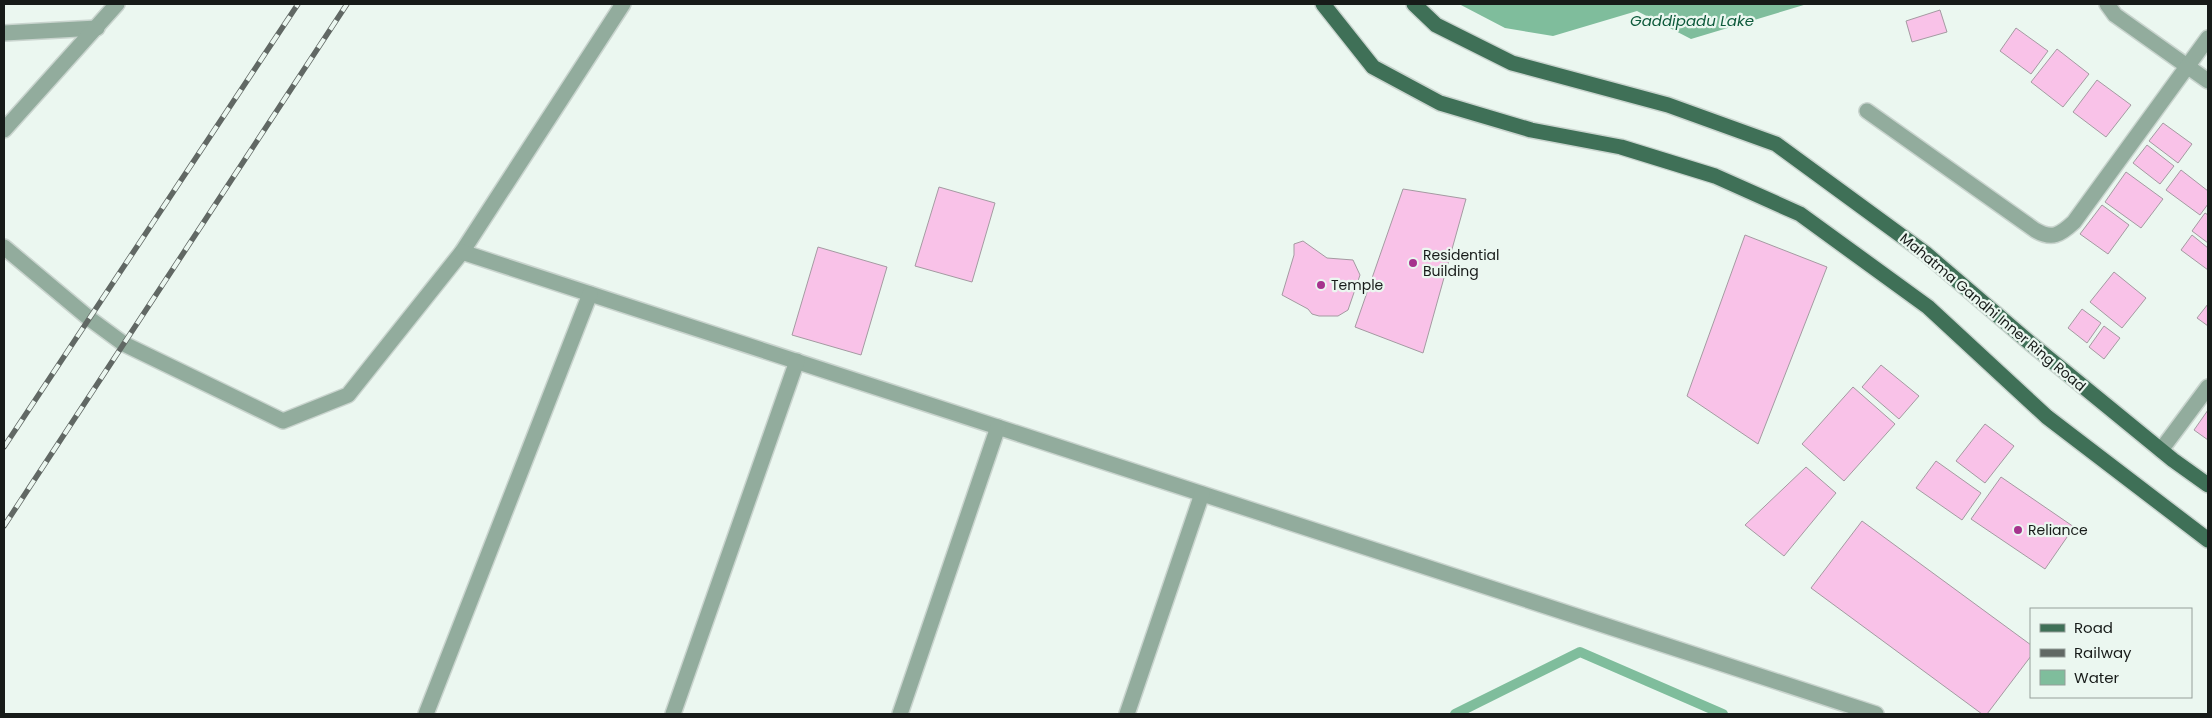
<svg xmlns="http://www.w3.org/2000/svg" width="2212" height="718" font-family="Poppins,sans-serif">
	<rect width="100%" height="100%" fill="#ebf7f0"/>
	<path fill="#7fbd9c" d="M1459 4H1807L1691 39 1637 11 1553 36 1505 28Z"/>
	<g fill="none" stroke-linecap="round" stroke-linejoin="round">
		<path stroke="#7fbd9c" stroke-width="10" d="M1455 714 1580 652 1723 714"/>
	</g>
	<g fill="#f9c2e8" stroke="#a49aa1">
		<path d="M1940 10 1947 32 1912 42 1906 21Z"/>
		<path d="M2016 28 2048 51 2031 74 2000 51Z"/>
		<path d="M2057 49 2089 74 2063 107 2031 82Z"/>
		<path d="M2097 80 2131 105 2106 137 2073 112Z"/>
		<path d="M2163 123 2192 144 2178 163 2149 141Z"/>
		<path d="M2147 145 2174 166 2160 184 2133 163Z"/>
		<path d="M2181 170 2208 191V204L2200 215 2166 190Z"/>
		<path d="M2126 172 2163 199 2141 228 2105 202Z"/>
		<path d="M939 187 995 203 972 282 915 266Z"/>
		<path d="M1403 189 1466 199 1423 353 1355 327Z"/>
		<path d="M2102 205 2129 225 2108 254 2080 234Z"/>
		<path d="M2205 213 2208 215V243L2192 231Z"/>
		<path d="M1745 235 1827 267 1758 444 1687 396Z"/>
		<path d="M2192 235 2208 248V270L2181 250Z"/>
		<path d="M1303 241 1327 258 1353 260 1360 275 1348 310 1338 316H1319L1312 314 1308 309 1282 295 1294 255V244Z"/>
		<path d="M818 247 887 267 861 355 792 335Z"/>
		<path d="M2114 272 2146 298 2122 328 2090 302Z"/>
		<path d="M2208 304V326L2197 318Z"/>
		<path d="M2082 309 2101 323 2087 343 2068 328Z"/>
		<path d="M2104 326 2120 338 2104 359 2089 347Z"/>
		<path d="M1881 365 1919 396 1899 419 1862 387Z"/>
		<path d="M1853 387 1895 424 1844 481 1802 444Z"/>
		<path d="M2208 410V440L2194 430Z"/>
		<path d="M1985 424 2014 446 1985 483 1956 461Z"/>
		<path d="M1936 461 1981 493 1962 520 1916 488Z"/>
		<path d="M1806 467 1836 493 1784 556 1745 525Z"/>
		<path d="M2001 477 2074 527 2045 569 1971 519Z"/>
		<path d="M1862 521 2031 645V656L1987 714H1982L1811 588Z"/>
	</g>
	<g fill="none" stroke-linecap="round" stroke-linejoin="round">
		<defs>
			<g id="minor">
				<path d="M2107 4 2115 15 2208 81"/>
				<path d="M4 33 97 28"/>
				<path d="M1867 111 2035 230C2052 240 2060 235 2074 222L2208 38"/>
				<path d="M4 130 117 4"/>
				<path d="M4 247 90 319 124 344 283 421 348 395 462 252 623 4"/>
				<path d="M462 252 1876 714"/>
				<path d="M2161 450 2208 387"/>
				<path d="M426 714 590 294"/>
				<path d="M673 714 797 361"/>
				<path d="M900 714 998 427"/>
				<path d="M1127 714 1202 494"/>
			</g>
			<g id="major">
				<path d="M1323 4 1373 67 1440 103 1531 130 1621 147 1715 176 1800 214 1928 307 2047 417 2208 540"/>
				<path d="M1414 4 1436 25 1512 63 1668 105 1776 144 1925 253 2030 343 2173 460 2208 485"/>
			</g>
		</defs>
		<use href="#minor" stroke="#c9d4ce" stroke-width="18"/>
		<use href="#major" stroke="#c9d4ce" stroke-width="18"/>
		<use href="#minor" stroke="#92ac9d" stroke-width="15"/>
		<use href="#major" stroke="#3f7057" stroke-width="15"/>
		<defs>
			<g id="rail">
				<path d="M4 447 298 4"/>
				<path d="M4 526 347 4"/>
			</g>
		</defs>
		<use href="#rail" stroke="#616864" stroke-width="5.5"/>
		<use href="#rail" stroke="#ebf7f0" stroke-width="4" stroke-dasharray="11" stroke-linecap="butt"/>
	</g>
	<g fill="#a6338d" stroke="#ebf7f0" stroke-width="2">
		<circle cx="1413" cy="263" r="5"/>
		<circle cx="1321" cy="285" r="5"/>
		<circle cx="2018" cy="530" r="5"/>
	</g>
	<g text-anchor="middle" stroke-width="4.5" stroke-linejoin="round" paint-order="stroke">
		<g font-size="14" fill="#171b19" stroke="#ebf7f0" text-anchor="start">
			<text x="1423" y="260">Residential<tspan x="1423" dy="16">Building</tspan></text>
			<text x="1331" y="290">Temple</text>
			<text x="2028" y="535">Reliance</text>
		</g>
		<g font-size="14" fill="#171b19" stroke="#ebf7f0">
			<text transform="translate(1993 312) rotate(40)" y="5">Mahatma Gandhi Inner Ring Road</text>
		</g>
		<g font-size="15" font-style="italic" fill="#0d5a3b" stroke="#ebf7f0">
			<text x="1692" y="26">Gaddipadu Lake</text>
		</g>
	</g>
	<rect width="2212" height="718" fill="none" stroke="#171b19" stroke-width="10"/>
	<rect x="2030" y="608" width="162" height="90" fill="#ebf7f0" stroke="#969f9a"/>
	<rect x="2040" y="624" width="25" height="8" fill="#3f7057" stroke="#969f9a"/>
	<text x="2074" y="633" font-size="15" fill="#171b19">Road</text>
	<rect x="2040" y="649" width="25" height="8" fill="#616864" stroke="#969f9a"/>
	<text x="2074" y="658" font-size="15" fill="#171b19">Railway</text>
	<rect x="2040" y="670" width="25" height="15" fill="#7fbd9c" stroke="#969f9a"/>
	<text x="2074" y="683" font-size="15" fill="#171b19">Water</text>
</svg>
